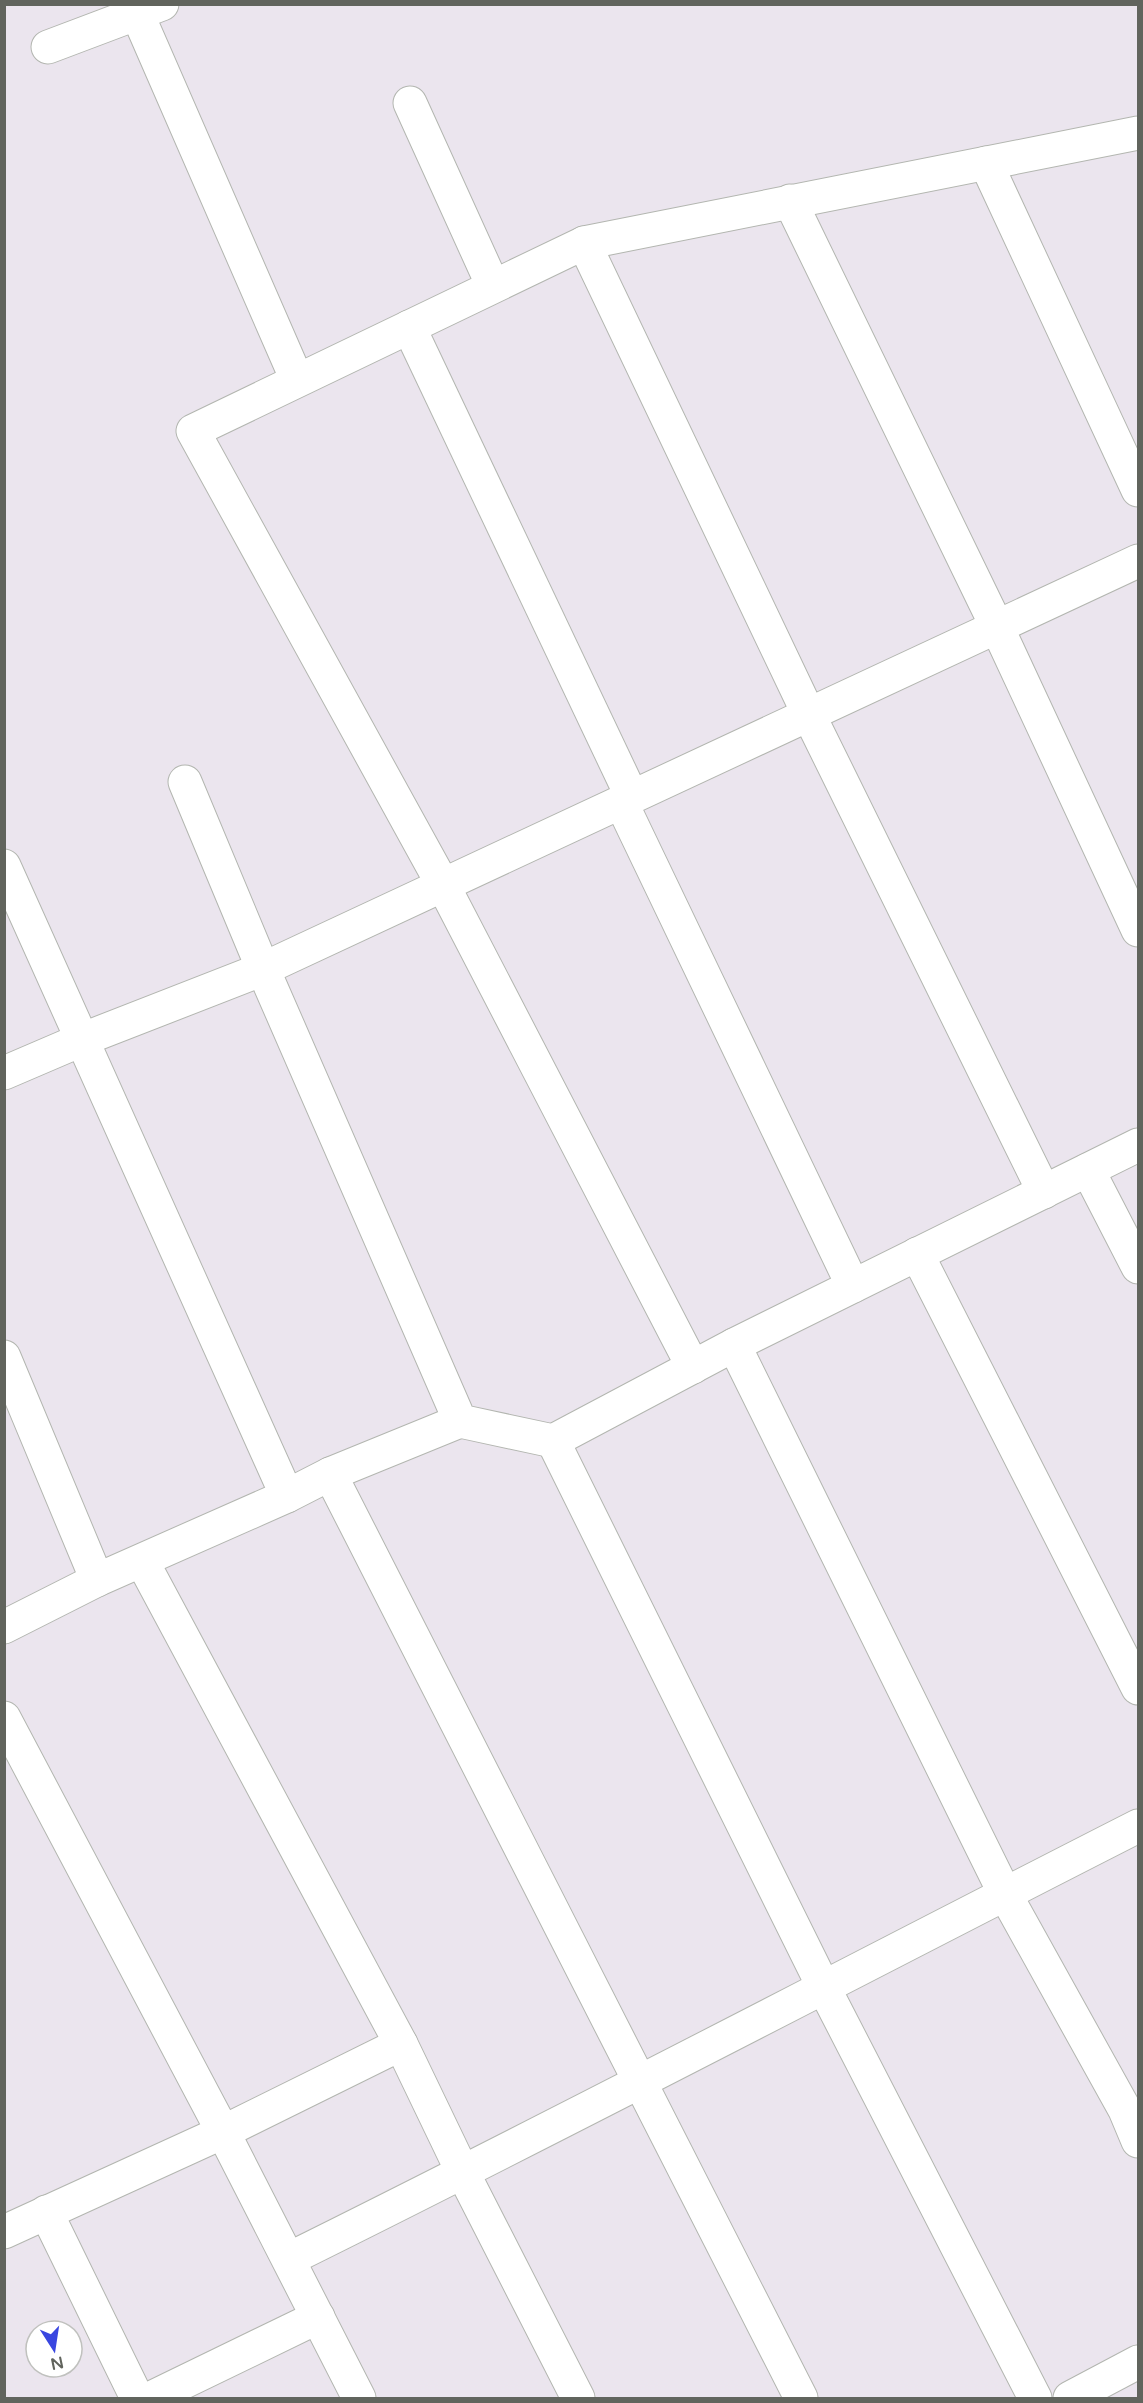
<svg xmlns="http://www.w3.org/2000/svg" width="1143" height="2403" font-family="'Varela Round',sans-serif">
	<rect width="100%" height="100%" fill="#ebe5ee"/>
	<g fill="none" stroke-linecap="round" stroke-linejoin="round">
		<defs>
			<g id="minor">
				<path d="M133 4 297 380"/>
				<path d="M48 47 162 4"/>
				<path d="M410 103 493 286"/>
				<path d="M986 163 1138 490"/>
				<path d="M790 201 997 627 1138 930"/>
				<path d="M584 243 809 715 1044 1192"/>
				<path d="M409 327 632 797"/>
				<path d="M185 782 263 969 460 1421 553 1441 734 1345 1138 1145"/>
				<path d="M621 802 853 1286"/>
				<path d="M4 866 287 1496"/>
				<path d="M4 1073 81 1040 263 969 1138 561"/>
				<path d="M1088 1170 1138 1267"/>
				<path d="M917 1254 1138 1688"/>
				<path d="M734 1345 1005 1894 1125 2110 1138 2141"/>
				<path d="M4 1357 97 1580"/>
				<path d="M693 1367 443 885 193 431 584 243 1138 133"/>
				<path d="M553 1441 823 1986 1035 2398"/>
				<path d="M330 1474 801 2398"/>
				<path d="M142 1561 401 2044 463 2173 578 2398"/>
				<path d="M4 1627 97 1580 287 1496 330 1474 460 1421"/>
				<path d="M4 1718 223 2132 359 2398"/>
				<path d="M46 2212 137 2398"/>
				<path d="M4 2232 223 2132 401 2044"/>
				<path d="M289 2259C574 2118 855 1970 1138 1826"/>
				<path d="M151 2398 318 2317"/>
				<path d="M1070 2398 1138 2362"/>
			</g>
		</defs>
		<use href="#minor" stroke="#b3b6b0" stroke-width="35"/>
		<use href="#minor" stroke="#fff" stroke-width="33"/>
	</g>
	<rect width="1143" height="2403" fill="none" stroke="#61645d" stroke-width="12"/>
	<g transform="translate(54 2349) rotate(168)"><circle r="28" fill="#ffffff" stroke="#c0c1be" stroke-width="1.5"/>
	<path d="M0-4.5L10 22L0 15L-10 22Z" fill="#3946e0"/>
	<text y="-9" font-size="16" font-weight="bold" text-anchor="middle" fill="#61645d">N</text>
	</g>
</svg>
